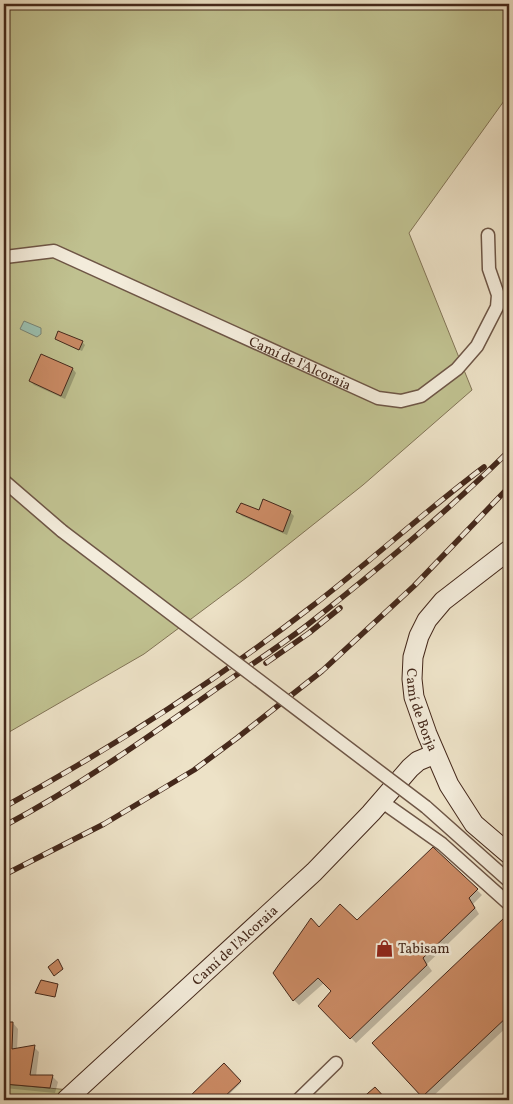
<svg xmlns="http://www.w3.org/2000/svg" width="513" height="1104" font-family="Vollkorn,serif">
	<rect width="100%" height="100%" fill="#ede2c7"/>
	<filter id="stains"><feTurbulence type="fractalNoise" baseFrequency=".004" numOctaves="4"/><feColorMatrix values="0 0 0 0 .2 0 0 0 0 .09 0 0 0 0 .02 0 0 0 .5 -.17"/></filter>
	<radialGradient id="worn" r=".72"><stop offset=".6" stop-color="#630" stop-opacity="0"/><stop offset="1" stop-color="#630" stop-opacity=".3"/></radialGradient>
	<g fill="#c0c190" stroke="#827456">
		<path d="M4 4H509V94L409 233 472 390 363 485 246 578 144 654 4 735Z"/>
		<path d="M4 1084 70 1090 58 1100H4Z"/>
	</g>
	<path fill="#9abfaf" stroke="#788374" d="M24 321 41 328V334L37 337 20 329Z"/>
	<g fill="#0003">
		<path d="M56 339 82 342 85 345 82 351Z"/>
		<path d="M42 355 73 369 76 373 65 399 34 385 30 381Z"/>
		<path d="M238 512H290L294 516 287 535 242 516Z"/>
		<path d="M508 604H509V635L504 629Z"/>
		<path d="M477 890 482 895 473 904 479 914 427 964 432 971 356 1043 320 1006 332 991 324 983 299 1005 294 1000 319 928 357 921Z"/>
		<path d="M504 920 509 925V1025L429 1100H427L373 1043Z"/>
		<path d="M4 932 6 935 4 955 7 958 4 979Z"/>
		<path d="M4 1023H13L18 1029 17 1049 34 1047 39 1052 36 1076 53 1077 58 1082 55 1093 4 1088Z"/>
		<path d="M224 1065 241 1083 223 1100H188Z"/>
	</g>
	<g fill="#ca8a64" stroke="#44281b">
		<path d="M58 331 83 341 79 350 55 339Z"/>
		<path d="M41 354 73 368 61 396 29 381Z"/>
		<path d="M263 499 291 511 283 532 236 512 241 503 259 510Z"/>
		<path d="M433 847 478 889 469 898 475 908 423 958 427 965 350 1039 318 1006 331 991 318 978 293 1001 273 973 311 918 319 927 340 904 357 920Z"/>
		<path d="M504 918 509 923V1015L422 1097 372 1043Z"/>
		<path d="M58 959 63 969 54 976 48 967Z"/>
		<path d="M41 980 58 984 55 997 35 993Z"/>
		<path d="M4 1022H13L12 1049 35 1045 30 1075H53L50 1088 4 1084Z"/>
		<path d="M224 1063 241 1081 221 1100H186Z"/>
		<path d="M375 1087 387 1100H360Z"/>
	</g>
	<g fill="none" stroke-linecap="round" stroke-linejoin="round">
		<defs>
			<g id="street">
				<path id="s1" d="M4 259 5 257 54 251 378 398 401 401 421 396 457 369 477 346 497 307 498 295 489 269 488 235"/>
				<path d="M4 481 62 531"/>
				<path d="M381 801 442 844 509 904"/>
				<path d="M426 807 509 881"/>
				<path d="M298 1100 336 1063"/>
			</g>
			<g id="secondary">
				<path id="s2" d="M509 550 443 601 427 620 419 636 413 657 412 679 414 697 427 734 449 785 474 824 509 854"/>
				<path id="s3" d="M66 1100 314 872 371 813 410 768 418 761 435 754"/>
			</g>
		</defs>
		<use href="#street" stroke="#6e5646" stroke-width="15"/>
		<use href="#secondary" stroke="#44281b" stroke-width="21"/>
		<use href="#street" stroke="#f3ecdb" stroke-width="12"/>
		<use href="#secondary" stroke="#f3ecdb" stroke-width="19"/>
		<defs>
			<g id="rail">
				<path d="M266 663 309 633 340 608"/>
				<path d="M4 807C111 749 214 682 311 607 370 562 425 511 484 467"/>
				<path d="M4 826C79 786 147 738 216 689 246 668 277 648 306 626 376 571 445 514 509 451"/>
				<path d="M4 875 104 824 194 770 237 738 322 671 414 586 509 487"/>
			</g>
		</defs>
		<use href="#rail" stroke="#44281b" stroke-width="5.5"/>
		<use href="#rail" stroke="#f3ecdb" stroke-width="4" stroke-dasharray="11" stroke-linecap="butt"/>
		<defs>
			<path id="street-bridge" d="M62 531 426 807"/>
		</defs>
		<use href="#street-bridge" stroke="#6e5646" stroke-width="15" stroke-linecap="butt"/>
		<use href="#street-bridge" stroke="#f3ecdb" stroke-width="12"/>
	</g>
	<defs>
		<symbol id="shop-bare" viewBox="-9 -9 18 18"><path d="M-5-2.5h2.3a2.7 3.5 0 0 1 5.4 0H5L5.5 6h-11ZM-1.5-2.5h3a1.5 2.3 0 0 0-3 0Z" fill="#8f2418" stroke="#f3ecdb" stroke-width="2.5" paint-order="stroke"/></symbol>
	</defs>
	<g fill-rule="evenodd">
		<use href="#shop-bare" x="372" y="936" width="25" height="25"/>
	</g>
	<g text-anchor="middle" stroke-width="5" stroke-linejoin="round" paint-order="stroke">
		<g font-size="14" fill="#44281b" stroke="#f3ecdb">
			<text dy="5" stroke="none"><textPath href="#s1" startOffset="322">Camí de l'Alcoraia</textPath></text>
			<text dy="5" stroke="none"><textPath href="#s2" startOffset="202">Camí de Borja</textPath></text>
			<text dy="5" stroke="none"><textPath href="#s3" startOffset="229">Camí de l'Alcoraia</textPath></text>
		</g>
		<g font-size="14" fill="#44281b" stroke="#f3ecdb" text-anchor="start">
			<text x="398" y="953">Tabisam</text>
		</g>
	</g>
	<rect width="513" height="1104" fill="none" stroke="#ede2c7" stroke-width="20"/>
	<rect x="5" y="5" width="503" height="1094" fill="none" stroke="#44281b" stroke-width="2.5"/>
	<rect x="10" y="10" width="493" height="1084" fill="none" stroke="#44281b"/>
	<rect width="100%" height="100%" filter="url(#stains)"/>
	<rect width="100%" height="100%" fill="url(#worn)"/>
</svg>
